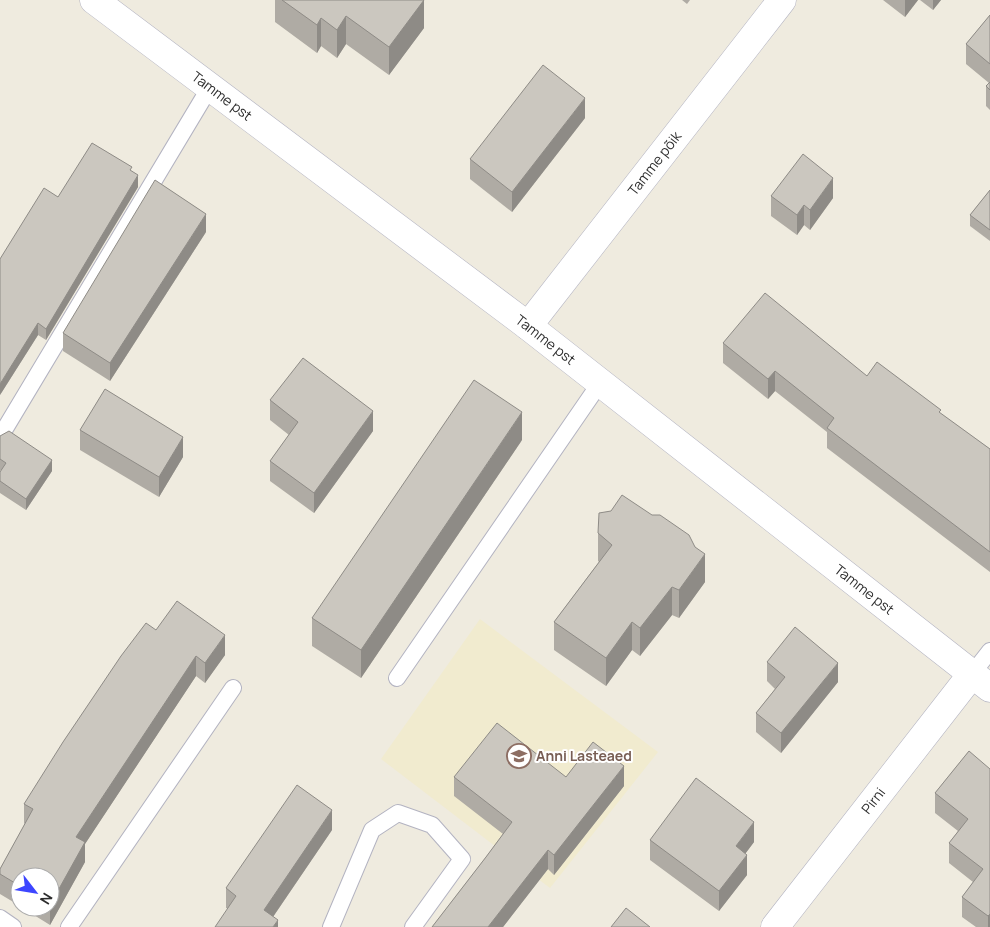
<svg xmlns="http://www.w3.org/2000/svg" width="990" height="927" font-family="Manrope,sans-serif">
	<rect width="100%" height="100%" fill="#efebdf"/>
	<path fill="#f1ebcf" d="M480 619 658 752 550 888 381 759Z"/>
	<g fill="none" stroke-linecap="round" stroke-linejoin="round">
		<defs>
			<g id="service">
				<path d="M0 437 210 87"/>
				<path d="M972 674 990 651"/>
				<path d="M397 678 600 383"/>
				<path d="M0 918 13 927"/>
				<path d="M69 927 233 688"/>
				<path d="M331 927 372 830 398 813 432 825 462 859 413 927"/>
			</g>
			<g id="minor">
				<path id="s1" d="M94 0 528 326 990 688"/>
				<path id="s2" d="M528 326 782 0"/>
				<path id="s3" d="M775 927 972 674"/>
			</g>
		</defs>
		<use href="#service" stroke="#b3b3c1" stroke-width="18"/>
		<use href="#minor" stroke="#b3b3c1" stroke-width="29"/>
		<use href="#service" stroke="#fff" stroke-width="16"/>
		<use href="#minor" stroke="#fff" stroke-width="28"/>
	</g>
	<g fill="#afaba4">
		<path d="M275 0H423L424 28 389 75 346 44 337 58 321 46 317 53 275 22Z"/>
		<path d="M682 0H690L687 4Z"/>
		<path d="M883 0H918L905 17Z"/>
		<path d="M920 0H941L933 10Z"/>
		<path d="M990 15V110L986 106V86L989 83 966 64V44Z"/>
		<path d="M585 118 512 212 470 179V159Z"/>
		<path d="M132 171 138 187 46 340 38 335 0 395 58 197Z"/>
		<path d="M990 190V241L970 226V215Z"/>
		<path d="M771 196 833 198 810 230 804 225 797 235 771 216Z"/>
		<path d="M206 232 110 381 63 351V333Z"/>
		<path d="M723 343 867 376 941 414 990 449V572L827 448V432L775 391 768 399 723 363Z"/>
		<path d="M270 400 373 431 314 513 270 481V461L289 435 270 420Z"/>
		<path d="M80 430 183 457 159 497 80 450Z"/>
		<path d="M0 436 52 471 26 510 0 493V472L1 471 0 470Z"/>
		<path d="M522 440 361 678 312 646V618Z"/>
		<path d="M598 533 705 582 679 618 672 615 640 656 632 650 606 686 554 650V622L599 562 598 561Z"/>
		<path d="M156 630 225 655 205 683 196 676 85 844V862L50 925 21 907H50V877H20V906L0 894V869L25 824 24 823V804Z"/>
		<path d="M767 662 838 682 781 753 756 732V713L775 689 767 681Z"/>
		<path d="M969 751 990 927H976L962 917V897L973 882 949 863V843L958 831 935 813V793Z"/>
		<path d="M454 777H566L624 786 554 875 548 869 503 927H432L486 857 503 834 454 796Z"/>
		<path d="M332 830 273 917 278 927 226 908V888Z"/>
		<path d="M650 840 754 842 745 854 747 875 719 911 650 860Z"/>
	</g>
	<g fill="#8e8b86">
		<path d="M424 0V28L389 75V47Z"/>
		<path d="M905 0H918L905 17Z"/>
		<path d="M933 0H941L933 10Z"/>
		<path d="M346 16V44L337 58V30Z"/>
		<path d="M321 18V46L317 53V25Z"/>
		<path d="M585 98V118L512 212V192Z"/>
		<path d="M138 175V187L46 340V329Z"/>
		<path d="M833 178V198L810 230V210Z"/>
		<path d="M804 205V225L797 235V215Z"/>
		<path d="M206 214V232L110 381V363Z"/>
		<path d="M38 323V335L0 395V384Z"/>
		<path d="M775 371V391L768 399V379Z"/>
		<path d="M373 411V431L314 513V493Z"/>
		<path d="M522 412V440L361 678V650Z"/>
		<path d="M183 437V457L159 497V477Z"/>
		<path d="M52 460V471L26 510V499Z"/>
		<path d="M705 554V582L679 618V590Z"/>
		<path d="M672 587V615L640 656V628Z"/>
		<path d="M632 622V650L606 686V658Z"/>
		<path d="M225 635V655L205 683V663Z"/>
		<path d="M196 656V676L85 844V862L50 925V905L76 837Z"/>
		<path d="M838 663V682L781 753V733Z"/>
		<path d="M624 766V786L554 875V855Z"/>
		<path d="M332 810V830L266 927 264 910Z"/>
		<path d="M754 822V842L736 866V846Z"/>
		<path d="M548 850V869L503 927H488Z"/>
		<path d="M747 855V875L719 911V891Z"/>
		<path d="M990 914V927H988V916Z"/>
		<path d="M278 920V927H273Z"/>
	</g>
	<g fill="#cbc7bf" stroke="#8e8b86">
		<path d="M282 0H424L389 47 346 16 337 30 321 18 317 25Z"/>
		<path d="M990 15V64L966 44Z"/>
		<path d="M543 65 585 98 512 192 470 159Z"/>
		<path d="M990 82V90L986 86Z"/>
		<path d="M92 143 132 167 130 170 138 175 46 329 38 323 0 384V259L44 188 58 197Z"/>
		<path d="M803 154 833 178 810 210 804 205 797 215 771 196Z"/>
		<path d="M155 180 206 214 110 363 63 333Z"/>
		<path d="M990 190V230L970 215Z"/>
		<path d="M765 293 867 376 877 362 941 410 939 412 990 449V552L827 428 834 418 775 371 768 379 723 343Z"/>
		<path d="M303 358 373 411 314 493 270 461 298 422 270 400Z"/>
		<path d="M474 380 522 412 361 650 312 618Z"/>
		<path d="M105 389 183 437 159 477 80 430Z"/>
		<path d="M9 431 52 460 26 499 0 481V472L6 463 0 459V436Z"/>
		<path d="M622 495 652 515H660L689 535 695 547 705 554 679 590 672 587 640 628 632 622 606 658 554 622 612 545 598 533 599 513 611 511Z"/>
		<path d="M177 601 225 635 205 663 196 656 76 837 85 842 50 905V877H20V886L0 874V869L33 809 24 804 63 742 121 656 146 623 156 630Z"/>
		<path d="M795 627 838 663 781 733 756 713 785 677 767 662Z"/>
		<path d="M497 723 566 777 593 742 624 766 554 855 548 850 488 927H432L486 857 512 822 454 777Z"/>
		<path d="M969 751 990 769V914L988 916 962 897 983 869 949 843 968 819 935 793Z"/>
		<path d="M696 778 754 822 736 846 747 855 719 891 650 840Z"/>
		<path d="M297 785 332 810 264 910 278 920 273 927H215L236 896 226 888Z"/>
		<path d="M626 908 650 927H611Z"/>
	</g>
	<defs>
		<symbol id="school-ring" viewBox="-11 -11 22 22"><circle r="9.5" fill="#fff" stroke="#8d6e63" stroke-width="1.5"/><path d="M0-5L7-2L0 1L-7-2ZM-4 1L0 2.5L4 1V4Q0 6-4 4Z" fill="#8d6e63"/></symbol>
	</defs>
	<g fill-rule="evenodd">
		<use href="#school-ring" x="505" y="742" width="28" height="28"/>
	</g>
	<g text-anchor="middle" stroke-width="4" stroke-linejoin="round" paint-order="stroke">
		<g font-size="14" fill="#2d2d2d" stroke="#fff">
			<text dy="5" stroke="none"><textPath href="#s1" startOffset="160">Tamme pst</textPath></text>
			<text dy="5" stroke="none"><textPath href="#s2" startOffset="206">Tamme põik</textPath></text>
			<text dy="5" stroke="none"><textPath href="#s1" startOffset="565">Tamme pst</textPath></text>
			<text dy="5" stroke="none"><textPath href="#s1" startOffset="970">Tamme pst</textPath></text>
			<text dy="5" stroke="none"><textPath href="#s3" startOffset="160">Pirni</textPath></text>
		</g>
		<g font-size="14" font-weight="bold" fill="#785e54" stroke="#fff" text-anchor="start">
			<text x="536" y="761">Anni Lasteaed</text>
		</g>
	</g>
	<g transform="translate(35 892) rotate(121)"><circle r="24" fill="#ffffff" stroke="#ababab"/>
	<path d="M0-4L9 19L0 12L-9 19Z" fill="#3d46ff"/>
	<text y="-8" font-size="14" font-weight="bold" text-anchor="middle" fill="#2d2d2d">N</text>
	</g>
</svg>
